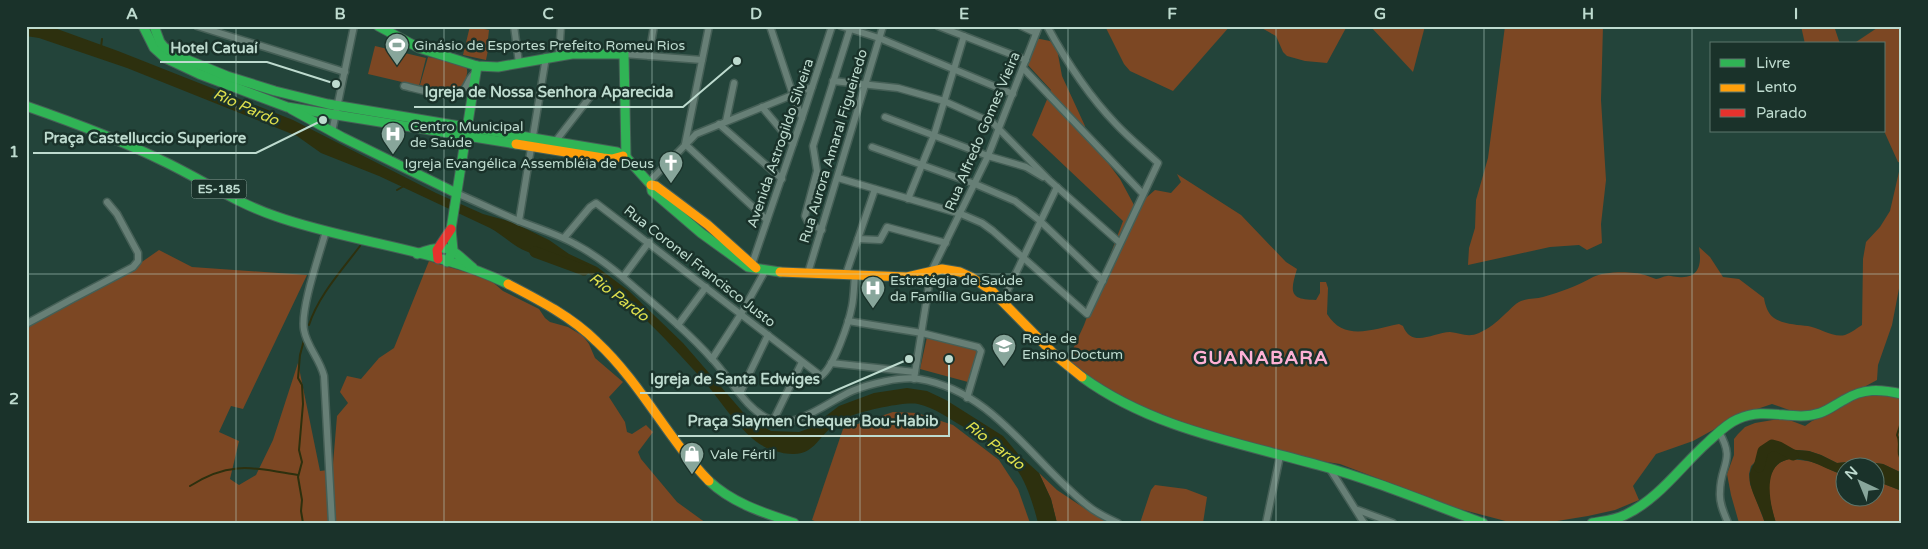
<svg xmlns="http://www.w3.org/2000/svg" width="1928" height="549" font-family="'Varela Round',sans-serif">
	<rect width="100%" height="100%" fill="#23443a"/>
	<g fill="#7c4723">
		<path d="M470 26 489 30 488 39 490 40 486 60 463 55Z"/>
		<path d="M1105 26H1230L1173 91 1130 71 1124 64Z"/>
		<path d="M1258 26H1347L1327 63 1305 61 1287 56 1283 52 1276 36Z"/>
		<path d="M1370 26H1425L1413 72Z"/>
		<path d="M1505 26H1603L1601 100 1606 180 1601 224 1602 243 1587 250 1579 245 1550 247 1468 265 1469 248 1475 228 1476 200 1488 158Z"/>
		<path d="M1801 26H1834L1840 44H1805Z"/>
		<path d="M1880 26H1902V273L1892 325 1878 365 1877 380 1825 408 1802 412 1789 410 1772 404 1742 414 1693 441 1656 454 1633 486 1639 500 1615 510 1588 516 1551 522 1513 523 1456 508 1340 464 1308 459 1187 425 1151 411 1120 395 1094 380 1068 360 1084 325 1123 221 1032 135 1051 90 1027 64 1035 38 1050 41 1057 49 1062 76 1085 126 1084 137 1102 155 1120 179 1134 205 1140 203 1155 190 1171 193 1181 182 1177 174 1241 215 1286 262 1297 269C1290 292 1289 300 1316 300L1320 293V282H1326L1328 288 1327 314C1344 342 1373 329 1399 324L1403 326C1412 349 1434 332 1450 332 1460 333 1468 338 1479 333 1488 329 1497 322 1504 315 1510 310 1514 304 1521 301 1528 298 1536 299 1543 297 1561 292 1577 286 1593 277 1604 271 1633 271 1645 275 1649 276 1652 278 1656 279 1660 279 1663 276 1667 276 1670 275 1674 277 1678 277 1699 279 1702 265 1699 247L1710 257 1723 277 1739 279 1764 298C1765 305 1768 314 1774 318 1783 324 1798 325 1808 326 1820 328 1833 338 1845 335 1851 333 1857 328 1862 325L1863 259 1866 242 1880 227 1890 211 1901 163 1898 162 1884 131V44H1853Z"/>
		<path d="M375 46 426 58 419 86 368 74Z"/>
		<path d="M428 57 461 63 466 66C468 71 467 74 466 78 462 100 435 89 420 85Z"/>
		<path d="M159 250 192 267 307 275 243 409 231 406 219 432 239 441 230 479 239 485 256 475 273 440 298 363 320 471 328 470 333 464 337 416 348 403 340 392 347 376 361 379 379 358 394 348 429 261 489 279 503 291 539 309 545 318 550 322 568 327 583 336 589 344 595 358 623 382 609 397 625 422 627 432 632 434 646 425 653 432 638 452 641 459 677 502 706 523H26V323L136 266Z"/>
		<path d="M927 337 978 350 968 382 920 369Z"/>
		<path d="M1879 392 1902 398V473L1883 464 1859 461 1837 463 1821 455 1809 451 1773 448 1763 454 1751 466 1749 474 1750 484 1765 523H1739L1731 495 1727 474 1734 455V439L1738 434 1745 427 1755 423 1784 418 1805 426 1812 421 1832 413 1862 394Z"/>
		<path d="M893 412 917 413 953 425 999 460 1018 489 1030 523H820L812 520 843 429Z"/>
		<path d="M1789 459C1799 460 1808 460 1818 464 1828 468 1835 473 1845 475L1846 496H1876V481L1902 491V523H1776C1769 502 1760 466 1789 459Z"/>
		<path d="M1039 473 1057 490 1093 514 1111 523H1057L1051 499Z"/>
		<path d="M1155 485 1186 489 1207 497 1203 523H1140L1151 490Z"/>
	</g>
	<g fill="#2d300e">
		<path d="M26 26H49L118 51 293 120 436 193 483 214 512 222 549 240 569 254 597 267 629 291 683 343 748 418 771 431 799 432 810 428 839 406 874 393 907 388 927 391 946 400 1003 436 1019 455 1039 473 1051 499 1057 523H1038C1024 468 1011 454 962 426 948 418 935 408 918 404 905 401 862 411 848 417 813 431 820 466 772 450 746 442 722 402 704 381 673 347 630 299 591 275 580 268 566 262 553 259 545 256 536 256 528 252 514 247 503 235 490 228L379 176 321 153 297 136 127 68 39 38 26 36Z"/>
		<path d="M1773 448 1809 451 1821 455 1837 463 1859 461 1883 464 1902 473V491L1876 481V466H1846L1845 475C1832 472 1822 465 1809 461 1762 449 1766 492 1776 523H1765C1754 489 1733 471 1773 448Z"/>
	</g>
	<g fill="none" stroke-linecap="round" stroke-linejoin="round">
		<g stroke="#2d300e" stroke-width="2">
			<path d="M101 47 102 39"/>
			<path d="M397 190 404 186"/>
			<path d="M309 325C318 296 342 270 360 246"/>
			<path d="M1902 419 1897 435C1902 444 1895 453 1902 460"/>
			<path d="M190 486C230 460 254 468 298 475"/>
			<path d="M303 523 301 511 302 500 298 477 302 462 299 450 303 404 302 385 298 378 300 355 304 340"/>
		</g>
		<g stroke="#2d300e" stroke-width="11">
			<path d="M535 252 584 270"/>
			<path d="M1759 467 1763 451 1772 445 1779 447 1793 455"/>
		</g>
		<defs>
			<g id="street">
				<path d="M197 26 345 72"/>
				<path d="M514 26 519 63"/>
				<path d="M709 26 685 144 767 220"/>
				<path d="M770 26 793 95 802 118"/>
				<path d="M841 26 879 38 1013 94"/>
				<path d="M938 26 1026 60"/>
				<path d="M1021 26 1036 33"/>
				<path d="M624 54 702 60"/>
				<path d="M559 55 561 26"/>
				<path d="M649 56 654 26"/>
				<path d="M1023 68 1143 194"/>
				<path d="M833 81 898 88 944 101 993 123 1049 180 1119 242"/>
				<path d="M404 86C418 89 451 100 462 91 469 86 468 76 476 73"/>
				<path d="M762 107 793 144"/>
				<path d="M885 117 988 156 1026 167 1043 177"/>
				<path d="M726 121 734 83"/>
				<path d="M719 124 782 179"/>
				<path d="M332 132 354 26"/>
				<path d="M555 142 593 93"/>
				<path d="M872 147 975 184 1015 201 1039 220 1103 281"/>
				<path d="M838 178 961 214 982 223 993 231 1087 314 1158 163C1144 150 1129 138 1116 124 1088 95 1066 61 1047 26"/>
				<path d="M649 182 696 134 812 87"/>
				<path d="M456 193C477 202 498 212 519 221 537 228 557 234 575 244 596 255 615 270 633 286 660 309 689 333 713 360 731 379 745 409 771 420 795 430 831 400 852 391 869 384 901 376 919 379 994 391 1032 462 1087 505 1096 513 1107 518 1118 523"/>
				<path d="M908 199 934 135 964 36"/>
				<path d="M519 221 546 57"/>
				<path d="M822 230 808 222 805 216 817 171 813 146 850 29"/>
				<path d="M326 231C320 253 300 309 304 330 307 347 320 359 324 376L332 523"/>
				<path d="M564 238 590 207 596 203 821 376C834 367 849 322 852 306 854 296 854 285 855 275"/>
				<path d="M858 239 880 240 887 227 946 243"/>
				<path d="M751 267 802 118 832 26"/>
				<path d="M808 273 883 26"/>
				<path d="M846 274 875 189"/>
				<path d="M623 277 649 242"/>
				<path d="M1003 300 1057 187"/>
				<path d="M848 321 922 333 978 347 981 351 967 398"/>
				<path d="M26 324 72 299 133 267 138 261V253L117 214 107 202"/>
				<path d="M678 325 706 287"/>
				<path d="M712 359 741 314 765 271"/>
				<path d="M831 363 915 372"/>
				<path d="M914 379 931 272 988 156 1039 26"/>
				<path d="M740 393 768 335"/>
				<path d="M773 421 802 362"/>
				<path d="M1719 432C1736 461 1720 464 1720 492 1719 503 1724 513 1728 523"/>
				<path d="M1330 469 1364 523"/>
				<path d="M1358 510 1393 523"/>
				<path d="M1266 523 1280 456"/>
			</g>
			<g id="fast">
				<path d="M143 26 154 48 165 58 199 74 287 107 516 144"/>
				<path d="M154 26 160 42 164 47 178 56 227 76 275 91 328 104 617 152 626 157 651 185 652 191 701 233 748 267 780 272"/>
				<path d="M378 26 419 48 477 66 498 67 572 54H624L626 157"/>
				<path d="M26 106C72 122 119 139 163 161 201 179 236 203 275 216 351 243 435 248 508 284"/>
				<path d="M291 109 342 137 456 193"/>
				<path d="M417 254C448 242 450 248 473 268"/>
				<path d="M447 262 453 250 451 229 477 66"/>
				<path d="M1082 377C1152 428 1236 442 1318 465 1374 480 1428 503 1483 523"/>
				<path d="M709 481C732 503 764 513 794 523"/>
				<path d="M1592 523C1603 521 1615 520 1625 515 1659 499 1681 466 1708 442 1717 434 1726 424 1738 419 1766 406 1793 422 1820 413 1829 410 1836 404 1844 400 1863 388 1880 389 1902 394"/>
			</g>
			<g id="slow">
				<path d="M516 144 603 158 612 159 623 156"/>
				<path d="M651 185 656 186 708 225 756 268"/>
				<path d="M780 272 907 277 942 269 960 272 971 277 992 291 1056 356 1082 377"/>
				<path d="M508 284C539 300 572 317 597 342 641 383 667 438 709 481"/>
			</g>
			<path id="jam" d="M438 259 437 250 451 229"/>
		</defs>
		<use href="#street" stroke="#455f56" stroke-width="9"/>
		<use href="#fast" stroke="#455f56" stroke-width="11"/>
		<use href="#slow" stroke="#455f56" stroke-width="11"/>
		<use href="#jam" stroke="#455f56" stroke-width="11"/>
		<use href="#street" stroke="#677f76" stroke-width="6"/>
		<use href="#fast" stroke="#30b455" stroke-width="9"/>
		<use href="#slow" stroke="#ff9f0a" stroke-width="9"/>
		<use href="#jam" stroke="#e5322d" stroke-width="9"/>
	</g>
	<path fill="none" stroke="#bedbcf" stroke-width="1" stroke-opacity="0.55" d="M236 26V523M444 26V523M652 26V523M860 26V523M1068 26V523M1276 26V523M1484 26V523M1692 26V523M26 274H1902"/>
	<defs>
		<symbol id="stadium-pin" viewBox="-11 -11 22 30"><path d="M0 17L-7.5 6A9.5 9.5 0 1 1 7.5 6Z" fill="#88a69b" stroke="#1a322a"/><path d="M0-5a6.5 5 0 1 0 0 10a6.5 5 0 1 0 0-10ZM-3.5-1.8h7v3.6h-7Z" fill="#fff"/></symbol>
		<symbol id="hospital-pin" viewBox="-11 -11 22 30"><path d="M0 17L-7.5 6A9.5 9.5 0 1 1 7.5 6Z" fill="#88a69b" stroke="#1a322a"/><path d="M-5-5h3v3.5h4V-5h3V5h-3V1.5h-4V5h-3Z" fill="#fff"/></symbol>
		<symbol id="church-pin" viewBox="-11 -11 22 30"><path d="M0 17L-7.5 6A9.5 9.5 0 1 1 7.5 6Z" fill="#88a69b" stroke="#1a322a"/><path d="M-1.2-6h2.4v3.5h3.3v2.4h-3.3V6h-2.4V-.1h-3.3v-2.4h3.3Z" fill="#fff"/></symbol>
		<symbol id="university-pin" viewBox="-11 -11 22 30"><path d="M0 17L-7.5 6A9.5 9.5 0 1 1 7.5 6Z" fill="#88a69b" stroke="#1a322a"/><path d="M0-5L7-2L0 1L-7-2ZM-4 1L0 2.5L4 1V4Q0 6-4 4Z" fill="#fff"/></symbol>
		<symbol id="shop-pin" viewBox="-11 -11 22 30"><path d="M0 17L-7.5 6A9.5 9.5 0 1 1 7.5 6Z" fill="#88a69b" stroke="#1a322a"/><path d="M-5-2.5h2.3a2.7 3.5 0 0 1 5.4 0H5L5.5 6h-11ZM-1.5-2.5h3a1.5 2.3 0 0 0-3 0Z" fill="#fff"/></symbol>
	</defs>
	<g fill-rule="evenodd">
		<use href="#stadium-pin" x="383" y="31" width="28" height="38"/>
		<use href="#hospital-pin" x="379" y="120" width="28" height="38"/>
		<use href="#church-pin" x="657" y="149" width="28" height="38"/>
		<use href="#hospital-pin" x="859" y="274" width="28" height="38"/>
		<use href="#university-pin" x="990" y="332" width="28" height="38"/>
		<use href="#shop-pin" x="678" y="440" width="28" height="38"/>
	</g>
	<g text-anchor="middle" stroke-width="5" stroke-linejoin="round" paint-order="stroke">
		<rect fill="#1a322a" stroke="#8da89e" stroke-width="1" x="191.5" y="179.5" width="55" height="19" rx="4"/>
		<g font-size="12" font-weight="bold" fill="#bedbcf">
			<text x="219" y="193">ES-185</text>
		</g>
		<g font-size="14" fill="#bedbcf" stroke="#1a322a" text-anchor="start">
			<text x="414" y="50">Ginásio de Esportes Prefeito Romeu Rios</text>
			<text x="410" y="131">Centro Municipal<tspan x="410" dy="16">de Saúde</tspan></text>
			<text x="654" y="168" text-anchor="end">Igreja Evangélica Assembléia de Deus</text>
			<text x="890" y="285">Estratégia de Saúde<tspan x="890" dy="16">da Família Guanabara</tspan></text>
			<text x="1022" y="343">Rede de<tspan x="1022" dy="16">Ensino Doctum</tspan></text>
			<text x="710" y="459">Vale Fértil</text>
		</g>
		<g font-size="14" fill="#bedbcf" stroke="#1a322a">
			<text transform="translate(982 131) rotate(-67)" y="5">Rua Alfredo Gomes Vieira</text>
			<text transform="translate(780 143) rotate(-71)" y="5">Avenida Astrogildo Silveira</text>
			<text transform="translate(833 146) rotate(-73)" y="5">Rua Aurora Amaral Figueiredo</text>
			<text transform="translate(700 266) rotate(38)" y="5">Rua Coronel Francisco Justo</text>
		</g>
		<g font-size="15" font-style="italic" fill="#e0e14d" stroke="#1a322a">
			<text transform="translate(246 107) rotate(24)" y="5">Rio Pardo</text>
			<text transform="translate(619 297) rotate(37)" y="5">Rio Pardo</text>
			<text transform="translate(995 445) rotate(38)" y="5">Rio Pardo</text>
		</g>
		<g font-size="19" font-weight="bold" letter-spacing="1" fill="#feb1d5" stroke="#1a322a">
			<text x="1261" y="364">GUANABARA</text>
		</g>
	</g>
	<path fill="none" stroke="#bedbcf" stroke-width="2" d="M336 84L267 62H160M737 61L683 107H414M323 120L256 153H33M909 359L830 393H640M949 359L949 436H678"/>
	<g fill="#bedbcf" stroke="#1a322a" stroke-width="2">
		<circle cx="336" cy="84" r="5"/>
		<circle cx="737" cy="61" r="5"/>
		<circle cx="323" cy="120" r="5"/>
		<circle cx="909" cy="359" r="5"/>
		<circle cx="949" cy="359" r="5"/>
	</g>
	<g font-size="15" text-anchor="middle" font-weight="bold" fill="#bedbcf" stroke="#1a322a" stroke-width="5" stroke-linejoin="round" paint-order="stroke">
		<text x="214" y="53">Hotel Catuaí</text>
		<text x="549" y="97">Igreja de Nossa Senhora Aparecida</text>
		<text x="145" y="143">Praça Castelluccio Superiore</text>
		<text x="735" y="384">Igreja de Santa Edwiges</text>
		<text x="813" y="426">Praça Slaymen Chequer Bou-Habib</text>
	</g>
	<rect width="1928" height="549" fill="none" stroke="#1a322a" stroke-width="55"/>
	<rect x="1710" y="42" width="175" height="90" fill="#1a322a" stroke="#5c766c"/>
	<rect x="1720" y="59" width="25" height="8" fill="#30b455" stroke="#5c766c"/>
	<text x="1756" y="68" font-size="15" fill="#bedbcf">Livre</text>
	<rect x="1720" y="84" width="25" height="8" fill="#ff9f0a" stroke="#5c766c"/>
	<text x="1756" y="92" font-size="15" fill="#bedbcf">Lento</text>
	<rect x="1720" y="109" width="25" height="8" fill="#e5322d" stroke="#5c766c"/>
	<text x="1756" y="118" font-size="15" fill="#bedbcf">Parado</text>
	<g transform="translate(1860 482) rotate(316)"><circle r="24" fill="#1a322a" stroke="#5c766c"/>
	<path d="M0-4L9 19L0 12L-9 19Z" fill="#88a69b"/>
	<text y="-8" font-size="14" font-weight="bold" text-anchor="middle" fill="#bedbcf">N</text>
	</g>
	<rect x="28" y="28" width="1872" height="494" fill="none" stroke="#bedbcf" stroke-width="2"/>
	<g font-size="16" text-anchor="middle" font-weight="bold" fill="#bedbcf">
		<text x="132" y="19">A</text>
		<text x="340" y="19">B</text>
		<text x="548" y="19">C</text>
		<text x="756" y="19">D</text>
		<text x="964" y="19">E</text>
		<text x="1172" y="19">F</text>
		<text x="1380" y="19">G</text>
		<text x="1588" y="19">H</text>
		<text x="1796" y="19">I</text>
		<text x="14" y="157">1</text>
		<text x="14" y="404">2</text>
	</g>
</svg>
